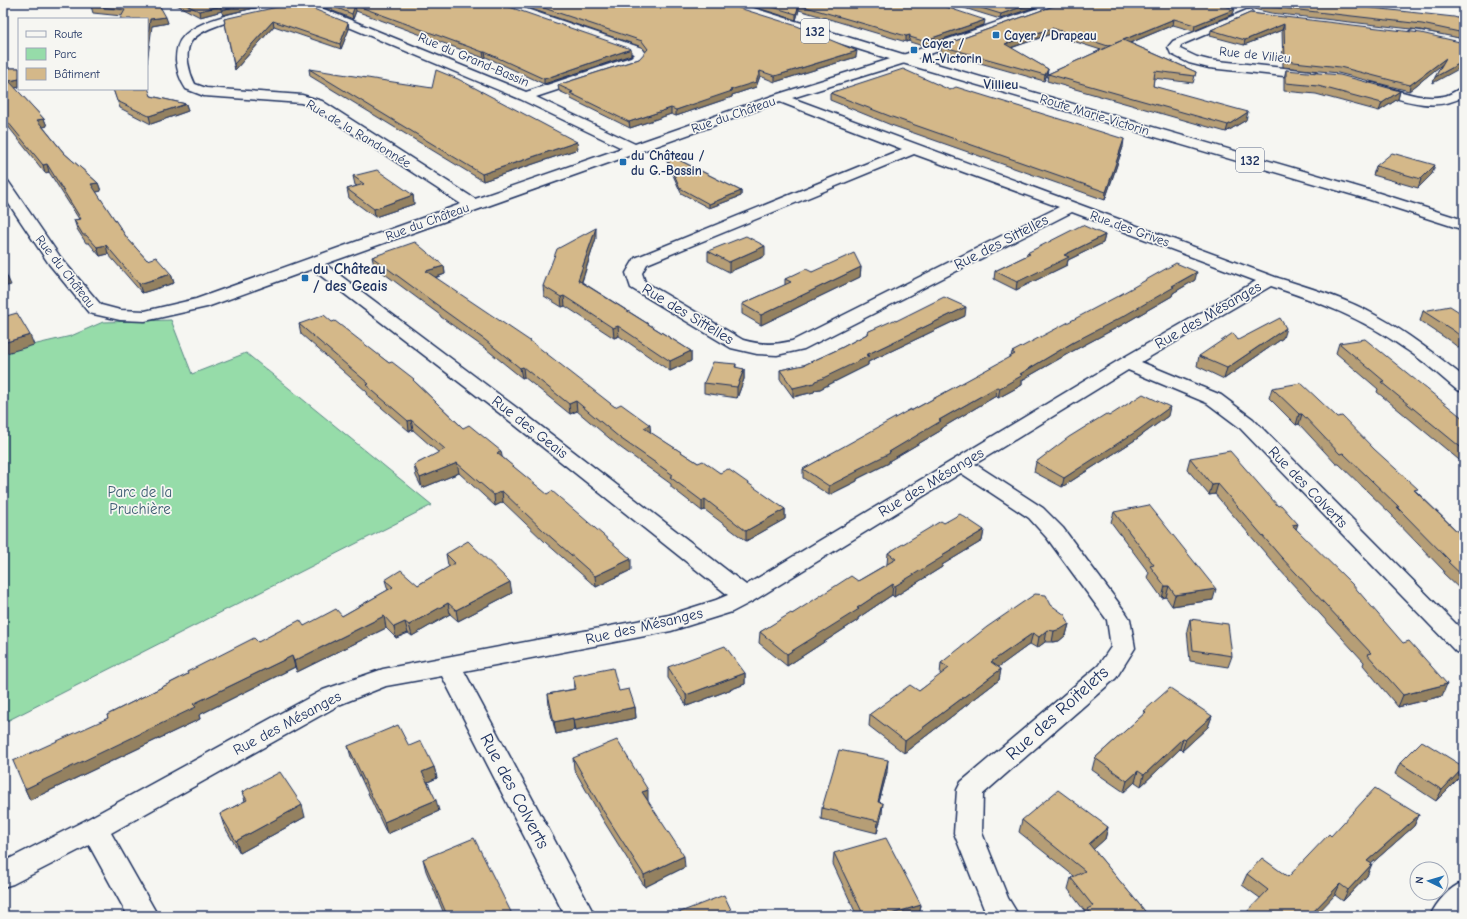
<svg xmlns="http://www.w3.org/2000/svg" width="1467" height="919" font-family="'Comic Neue',sans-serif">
	<rect width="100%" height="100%" fill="#f6f6f2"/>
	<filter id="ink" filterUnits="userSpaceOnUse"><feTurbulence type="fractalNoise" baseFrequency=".025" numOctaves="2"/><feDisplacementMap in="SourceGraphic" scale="8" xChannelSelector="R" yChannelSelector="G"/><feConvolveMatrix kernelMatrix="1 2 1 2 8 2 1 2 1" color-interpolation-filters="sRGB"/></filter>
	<g filter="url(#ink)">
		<path fill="#96dca9" stroke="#588684" d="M171 320 192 374 246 353 432 505 3 723V352L71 336 103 322Z"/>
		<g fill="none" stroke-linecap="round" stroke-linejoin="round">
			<defs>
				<g id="minor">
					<path d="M283 3H309L526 92 631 57 634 54 494 5 493 3H509L642 48 647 55 639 63 536 97 635 144 775 95 900 56 1052 3H1067L1066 5 908 62 792 98 1275 277C1310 288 1345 298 1377 316 1408 333 1436 355 1464 377V392L1457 390C1440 376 1423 360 1404 348 1362 318 1319 302 1271 286L1141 362 1221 395 1253 419 1464 632V654L1456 652 1239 427 1207 403 1128 370 975 464 1043 508 1063 528 1126 613 1130 619 1135 648 1116 678 983 794 982 833 1008 898 1019 916H987L986 914 954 833 957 790 961 782 1098 666 1111 647 1107 620 1047 538 1029 518 961 473 753 601 732 612 671 631 464 671 595 916H565L442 676 386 686 341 704 111 833 158 916H128L89 845 13 884 3 887V862L84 821 323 690 383 669 669 615 716 600 728 595 511 422 312 269 207 307 145 321 120 320 89 313 49 264 3 195V180L8 181 61 258 101 305 120 310 145 311 196 299 461 204 312 107 301 103 204 96 186 89C180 80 177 70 176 60 176 52 177 43 183 37 200 17 258 8 283 3ZM299 6 520 99 622 148 475 199 322 101 302 95 206 88 195 84C189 72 184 53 191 42 204 22 275 11 299 6ZM780 102 902 149 635 258 626 273 631 288 731 348 757 354 777 355 804 349 1072 212 1256 281 1121 359 746 585 525 414 325 264ZM914 154 1059 207 792 341C775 345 760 345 743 340L645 282 642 273 647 264Z"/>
					<path d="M1247 10 1251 11 1253 13 1251 15 1181 45 1180 49 1197 57 1209 60 1312 71 1316 72 1318 75 1316 78 1312 79 1209 68 1189 63 1171 54 1168 47 1173 41Z"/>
					<path d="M1414 30 1450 36 1464 40V48L1448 42 1410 35 1408 33 1410 31Z"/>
					<path d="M1373 83C1395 89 1421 101 1444 96 1451 95 1457 89 1464 87V96C1435 114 1399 99 1369 90L1367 87 1369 84Z"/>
					<path d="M1464 882 1463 916H1430C1437 902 1449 887 1464 882Z"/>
				</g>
				<path id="primary" d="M719 3H737L909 56 1379 193 1464 220V230L1367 199 899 62 721 6Z"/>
			</defs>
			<use href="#minor" stroke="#1b2f5e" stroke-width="3"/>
			<use href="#primary" stroke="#1b2f5e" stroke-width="3"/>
			<use href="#minor" fill="#f6f6f2" fill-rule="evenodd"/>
			<use href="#primary" fill="#f6f6f2" fill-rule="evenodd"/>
		</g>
		<g fill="#b69e76" stroke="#1b2f5e">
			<path d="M158 3 168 23 152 26 122 16 93 13 91 6Z"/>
			<path d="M173 3H276L223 15 222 11 200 17Z"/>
			<path d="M313 3H498L631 55 544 84 486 57 484 58 356 11 353 19Z"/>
			<path d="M514 3H723L856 57 775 82 760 76 756 87 732 95V97L676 116 671 114 630 128 571 99 570 96 559 91 558 85 639 59 646 52 642 47Z"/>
			<path d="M742 3H934L984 25 923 46 910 42 909 41 906 42 799 10 796 20Z"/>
			<path d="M948 3H1047L1000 19Z"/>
			<path d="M1062 3 1233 14 1194 31 1173 25 1130 43 1196 72 1193 83 1154 78 1153 86 1246 120 1226 132 1047 81 1048 74 1101 50 1051 34 1011 48 1048 69 1047 75 1044 81 941 52V46Z"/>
			<path d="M1221 3H1327L1464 20V39L1420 30 1271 13 1231 4Z"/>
			<path d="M1250 13 1464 43 1433 83 1441 65 1409 91 1338 73 1283 67 1282 30 1244 45 1210 36 1211 30Z"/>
			<path d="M224 19 348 23 349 29 341 49 274 26 235 70Z"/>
			<path d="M3 68H19V87L15 88 44 119 47 126 43 127 64 153 98 183 101 191 96 192 127 238 147 260 171 274 174 283 142 293 108 254 100 256 89 243H86L77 229 74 220 79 219 49 172 45 173 3 120Z"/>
			<path d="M309 69 578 149 483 181 310 76Z"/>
			<path d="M1286 70 1400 91 1398 99 1379 111 1316 94 1284 91V78Z"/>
			<path d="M113 89H147L151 96 186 104 188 111 151 124 120 108Z"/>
			<path d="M950 90 1123 147 1105 200 891 125 830 100V93Z"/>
			<path d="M665 153 741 191V196L709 208 681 193 665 157Z"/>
			<path d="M1376 166 1432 174 1418 188 1373 175Z"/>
			<path d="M353 176 413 195 414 204 375 217 349 198 347 189 357 186 355 185Z"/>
			<path d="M1105 235 1103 243 1068 260 1067 265 1016 290 994 279 995 271 1026 256 1027 253Z"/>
			<path d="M596 238 582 282 691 351V361L670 371 619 336 614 338 565 306 562 307 544 296 543 286Z"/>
			<path d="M708 251 765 256 729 272 708 261Z"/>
			<path d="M372 257 444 266 445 274 435 278 651 433 698 463 720 473 785 509V519L746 541 705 510 702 511 671 487V484L621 448 577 411 570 414 524 377 522 378 486 349 441 317 440 315 374 266Z"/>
			<path d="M861 267 860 277 761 325 742 314V304L785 285V279L812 272Z"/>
			<path d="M1195 280 1173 293 1172 296 1120 326 1071 352 1022 380V385L998 398 996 396 940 429V431L889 461V463L857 479V481L829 495 803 478V469L1011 357 1012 352Z"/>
			<path d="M1423 311 1464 315V352L1450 341 1420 321Z"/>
			<path d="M965 316 868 362V365L820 389 815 390 814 392 793 397 780 379V370L804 365 841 348 867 334V332L896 321Z"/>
			<path d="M332 322 414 381 463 428 502 457 631 570 596 587 545 542 503 502 495 506 459 473 422 488 416 476 414 465 439 453 413 430 409 431 368 396 367 392 301 334 299 324Z"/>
			<path d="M1283 338 1224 379 1197 366 1199 356Z"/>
			<path d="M1339 343 1464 419V464L1377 392 1378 389 1336 353Z"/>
			<path d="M736 364V368L744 369V379L737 398 704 393V383Z"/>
			<path d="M1272 388 1417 492 1464 538V593L1443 573 1444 571 1393 518V516L1339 464H1336L1299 424 1296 425 1269 398Z"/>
			<path d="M1109 416H1168L1135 440 1062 487 1034 472 1036 462Z"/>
			<path d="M1190 458 1296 529 1442 696 1398 707 1363 665 1364 662 1278 568 1215 494 1209 495 1187 469Z"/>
			<path d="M1114 512 1213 600 1172 606 1166 597 1162 598 1147 577 1149 573 1111 522Z"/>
			<path d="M944 523 984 530 982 541 942 565V567L894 597 892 595 858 618V620L787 666 759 643 760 632 792 614 858 581 887 564 888 553Z"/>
			<path d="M446 554 512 593 458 621 450 614 412 636 408 633 396 638 386 628 297 672 295 667 199 715 200 719 30 800 25 789 108 718 107 715 188 674 187 672 258 642 304 626 342 616 388 590 385 580 418 585 449 567 448 565Z"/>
			<path d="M1051 605 1069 624 1066 635 1059 641 1052 642H1045L1037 648 1030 644 998 667 1001 669 999 680 904 753 869 726 870 714 919 691 941 675 940 674 941 663Z"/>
			<path d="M1190 619 1232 656 1228 667 1190 661 1187 630Z"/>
			<path d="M668 667 745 673V684L687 706 668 678Z"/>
			<path d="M573 676 619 691 635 707 636 718 575 731 574 730 556 734 549 706 548 694 574 689Z"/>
			<path d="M1144 711 1212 716 1208 727 1182 751 1180 749 1141 786 1135 782 1124 792 1092 770 1095 758 1143 715Z"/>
			<path d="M348 746H409L434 767 437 778 428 782 439 811 387 834 351 757Z"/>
			<path d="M573 758 648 801 685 867 645 887 603 820 574 769Z"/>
			<path d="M1400 763 1458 779 1436 801 1395 774Z"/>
			<path d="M887 772 879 802 882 814 877 833 821 819 822 808Z"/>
			<path d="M242 792 305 817 240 853 224 826 220 814 245 801Z"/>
			<path d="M1419 815 1414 826 1371 864 1367 876 1343 901 1335 895 1260 898 1242 885 1247 874 1288 877 1331 836Z"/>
			<path d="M1022 820 1108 827 1105 839 1093 849 1149 916H1086V913L1068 889 1071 878 1074 876 1019 832Z"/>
			<path d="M834 853 921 905 919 916H857L833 864Z"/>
			<path d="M423 859 513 916H445L426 871Z"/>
		</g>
		<g fill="#948160" stroke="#1b2f5e">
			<path d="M251 3H276L223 15 221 10Z"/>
			<path d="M1033 3H1047L1000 19 1001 14Z"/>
			<path d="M355 5 356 11 353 19 352 14Z"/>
			<path d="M799 5V10L796 20V14Z"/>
			<path d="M221 6 222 11 200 17 199 11Z"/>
			<path d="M1235 9 1233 14 1194 31 1195 25Z"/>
			<path d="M166 17 168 23 152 26 147 63V42L150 19Z"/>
			<path d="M1174 19 1173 25 1108 52 1109 46Z"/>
			<path d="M985 20 984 25 923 46V41Z"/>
			<path d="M273 21 274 26 235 70 234 64Z"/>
			<path d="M348 23 349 29 341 49 340 44Z"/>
			<path d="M1284 24 1282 30 1244 45 1245 40Z"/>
			<path d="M1052 28 1051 34 1004 50 1005 44Z"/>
			<path d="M910 35 909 41 906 42V36Z"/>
			<path d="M631 49V55L544 84V79Z"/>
			<path d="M857 51 856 57 775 82V76Z"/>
			<path d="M483 52H485L486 57 484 58Z"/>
			<path d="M1446 58 1444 63 1409 91 1410 85Z"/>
			<path d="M1464 61V66L1433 83 1435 77Z"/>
			<path d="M1048 69 1047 75 1044 81 1045 75Z"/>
			<path d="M760 71V76L756 87 732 95V97L676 116V110L730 90Z"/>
			<path d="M19 79V87L12 89 9 81Z"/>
			<path d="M1400 91 1398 99 1379 111 1382 103Z"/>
			<path d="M186 104 188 111 151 124 149 116Z"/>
			<path d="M671 108V114L630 128 629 122Z"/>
			<path d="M1248 112 1246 120 1226 132 1228 125Z"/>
			<path d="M44 119 47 126 40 128 37 120Z"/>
			<path d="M1124 139 1123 147 1105 200 1106 192Z"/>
			<path d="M577 142 578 149 483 181 482 174Z"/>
			<path d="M47 164 49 172 45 173 43 165Z"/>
			<path d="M1435 165 1432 174 1418 188 1421 179Z"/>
			<path d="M98 183 101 191 93 193 91 184Z"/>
			<path d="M741 191V196L709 208V204Z"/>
			<path d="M413 195 414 204 375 217 374 209Z"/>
			<path d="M596 228V238L579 290 578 280Z"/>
			<path d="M1105 235 1103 243 1068 260 1067 265 1016 290 1017 282 1064 255Z"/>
			<path d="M106 245 108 254 100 256 97 247Z"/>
			<path d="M765 246V256L729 272V262Z"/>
			<path d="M444 266 445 274 427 280 426 271Z"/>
			<path d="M861 267 860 277 761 325V315Z"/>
			<path d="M1197 272 1195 280 1173 293 1172 296 1120 326 1071 352 1022 380V385L998 398 1000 388 1020 374 1072 343Z"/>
			<path d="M171 274 174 283 142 293 139 284Z"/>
			<path d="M7 276 11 285 3 287V277Z"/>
			<path d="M564 296 565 306 562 307 561 297Z"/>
			<path d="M966 307 965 316 868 362V365L820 389 815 390 814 392 793 397V388L866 355Z"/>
			<path d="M618 326 619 336 614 338 613 328Z"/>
			<path d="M1286 328 1283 338 1224 379 1227 368Z"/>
			<path d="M30 335 34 345 3 354V343Z"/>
			<path d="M691 351V361L670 371V361Z"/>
			<path d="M523 367 524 377 522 378 520 368Z"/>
			<path d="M744 369V379L737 398V387Z"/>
			<path d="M997 387 996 396 940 429V431L889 461V463L857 479V481L829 495V486L856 470 889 452 939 420Z"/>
			<path d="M576 401 577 411 570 414 569 404Z"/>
			<path d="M1170 407 1168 416 1135 440 1062 487 1064 478Z"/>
			<path d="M1299 414H1302L1299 424 1296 425Z"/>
			<path d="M411 420 413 430 409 431 408 421Z"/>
			<path d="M650 425 651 435 644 428Z"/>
			<path d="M501 451 503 461 497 453Z"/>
			<path d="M457 463 459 473 422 488 420 478Z"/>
			<path d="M1218 484 1215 494 1209 495 1212 485Z"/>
			<path d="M502 491 503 502 495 506 494 495Z"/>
			<path d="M705 499V510L702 511V501Z"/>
			<path d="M785 509V519L746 541V531Z"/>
			<path d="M1298 524 1294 535 1292 525Z"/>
			<path d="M984 530 982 541 942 565V567L894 597 895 586 942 555Z"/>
			<path d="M631 559V570L596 587 595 576Z"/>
			<path d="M510 582 512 593 458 621 456 610Z"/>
			<path d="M893 584 892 595 858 618V620L787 666V654Z"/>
			<path d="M1165 586H1169L1166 597 1162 598Z"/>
			<path d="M1216 589 1213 600 1172 606 1175 595Z"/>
			<path d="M448 603 450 614 412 636 409 625Z"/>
			<path d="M384 616 386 628 297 672 294 661Z"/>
			<path d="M405 622 408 633 396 638 394 627Z"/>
			<path d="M1069 624 1066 635 1059 641 1052 642 1054 631Z"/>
			<path d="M1047 630 1045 642 1037 648 1039 637Z"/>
			<path d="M1033 633 1030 644 989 674 991 662Z"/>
			<path d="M292 656 295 667 199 715 200 719 30 800 25 789 193 704Z"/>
			<path d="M1001 669 999 680 904 753 905 741Z"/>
			<path d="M745 673V684L687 706 686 695Z"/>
			<path d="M1447 684 1442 696 1398 707 1403 695Z"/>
			<path d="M635 707 636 718 575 731 573 720Z"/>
			<path d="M1212 716 1208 727 1182 751 1186 739Z"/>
			<path d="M573 718 574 730 556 734 554 722Z"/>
			<path d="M1183 738 1180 749 1141 786 1144 775Z"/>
			<path d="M888 760 887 772 876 813 878 802Z"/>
			<path d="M434 767 437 778 425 783 422 772Z"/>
			<path d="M1464 767 1458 779 1436 801 1442 790Z"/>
			<path d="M1138 771 1135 782 1124 792 1127 781Z"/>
			<path d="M648 790V801L642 792Z"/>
			<path d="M436 800 439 811 387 834 384 822Z"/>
			<path d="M883 803 882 814 877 833 878 821Z"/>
			<path d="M302 805 305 817 240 853 236 841Z"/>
			<path d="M1419 815 1414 826 1362 872 1367 861Z"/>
			<path d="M1108 827 1105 839 1086 856 1089 844Z"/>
			<path d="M684 856 685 867 645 887 644 875Z"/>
			<path d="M1372 864 1367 876 1343 901 1348 890Z"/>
			<path d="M1340 884 1335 895 1315 916H1309Z"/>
			<path d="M921 905 919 916H884Z"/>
		</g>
		<g fill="#d4b889" stroke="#1b2f5e">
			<path d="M91 3H158L166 17 150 19 147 42V19H120L125 10 91 6Z"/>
			<path d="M182 3H251L221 10V6L199 11Z"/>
			<path d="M295 3H299L348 23 340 44 273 21 234 64 224 19Z"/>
			<path d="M325 3H498L631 49 544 79 485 52H483L355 5 352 14Z"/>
			<path d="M529 3H723L797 26 857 51 775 76 760 71 756 82 730 90 732 91 676 110 671 108 629 122 570 93 573 92 558 85 639 59 648 49 642 41Z"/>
			<path d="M759 3H934L985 20 923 41 910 37V35L906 36 799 5 796 14Z"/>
			<path d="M965 3H1033L1001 14Z"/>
			<path d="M1062 3H1214L1235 9 1195 25 1174 19 1123 40 1108 46 1052 28 1005 44 1048 69 1045 75 941 46Z"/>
			<path d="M1253 3H1327L1454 17 1464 20V33L1422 24 1273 7Z"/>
			<path d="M1250 13 1421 33 1464 43V61L1435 77 1446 58 1410 85 1340 67 1285 61 1284 24 1245 40 1211 30Z"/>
			<path d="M1123 40 1196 72 1195 76 1155 71 1153 86 1248 112 1228 125 1048 74Z"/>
			<path d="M3 68H19V79L9 81 44 119 37 120 64 153 98 183 91 184 127 238 147 260 156 257 171 274 139 284 106 245 97 247 86 235H83L74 220 81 219 47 164 43 165 3 116Z"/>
			<path d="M309 69 432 88 436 70 458 79 577 142 482 174Z"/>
			<path d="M903 69 950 90 956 87 1124 139 1106 192 892 117 830 93Z"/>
			<path d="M1286 70 1340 75 1400 91 1382 103 1318 86 1286 83Z"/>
			<path d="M147 85 151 96 186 104 149 116 117 101 113 89H147Z"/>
			<path d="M665 153 741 191 709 204 680 188Z"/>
			<path d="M1392 153 1435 165 1421 179 1376 166Z"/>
			<path d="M377 170 413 195 374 209 347 189 364 184 353 176Z"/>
			<path d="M1082 225 1105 235 1064 255 1069 257 1017 282 995 271 1030 254 1027 253Z"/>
			<path d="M596 228 578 280 691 351 670 361 618 326 613 328 564 296 561 297 543 286 557 249Z"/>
			<path d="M746 236 765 246 729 262 708 251Z"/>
			<path d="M415 242 444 266 426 271 533 343 615 407 621 404 650 425 644 428 698 463 703 461 720 473 728 469 785 509 746 531 705 499 702 501 670 477 673 475 620 438 576 401 569 404 523 367 520 368 485 340 439 307H440L372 257Z"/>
			<path d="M854 253 861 267 761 315 742 304 791 282 785 279 806 269 812 272Z"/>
			<path d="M1176 263 1197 272 1172 286 1174 287 1122 317 1072 343 1020 374 1023 375 1000 388 997 387 939 420 941 421 889 452 890 453 856 470 858 471 829 486 803 469 911 409V411L1015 354 1012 352 1116 297Z"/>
			<path d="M3 268 7 276 3 277Z"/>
			<path d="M944 297 966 307 866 355 869 356 821 379 815 381 814 383 793 388 780 370 804 365 841 348 869 333 867 332 894 320 896 321Z"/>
			<path d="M1450 306 1464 315V339L1454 331 1423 311Z"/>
			<path d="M17 313 30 335 3 343V317Z"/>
			<path d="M324 315 332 322 335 321 389 363 392 362 414 379 413 380 463 428 469 425 501 451 497 453 547 494 552 491 631 559 595 576 544 531 502 491 494 495 457 463 420 478 414 465 445 449 411 420 408 421 366 385 369 384 299 324Z"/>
			<path d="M1280 318 1286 328 1227 368 1199 356 1233 333 1238 340Z"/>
			<path d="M1365 339 1464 419V450L1381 382 1384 381 1339 343Z"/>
			<path d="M713 362 736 364 735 367 744 369 737 387 704 383Z"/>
			<path d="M1301 383 1337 417 1342 416 1374 449 1418 489 1414 490 1464 538V540H1463L1464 542V577L1448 562 1450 561 1397 507H1399L1343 453 1340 454 1302 414H1299L1272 388Z"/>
			<path d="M1143 394 1170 407 1137 431 1064 478 1036 462 1069 437 1106 414 1109 416Z"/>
			<path d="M1230 451 1278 506 1281 505 1298 524 1292 525 1352 584 1403 643 1409 641 1447 684 1403 695 1367 654 1371 653 1281 557 1218 484 1212 485 1190 458Z"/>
			<path d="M1149 505 1216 589 1175 595 1169 586H1165L1150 566 1154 565 1114 512Z"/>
			<path d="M960 514 984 530 942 555 944 556 895 586 893 584 857 608 859 609 787 654 760 632 791 613 792 614 851 576 858 581 896 559 888 553 941 521 944 523Z"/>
			<path d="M468 541 510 582 456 610 448 603 409 625 405 622 394 627 384 616 294 661 292 656 193 704 196 707 25 789 13 761 108 718 107 715 188 674 187 672 254 638 258 642 300 620 304 626 336 609 342 616 393 587 385 580 401 570 418 585 455 563 446 554Z"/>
			<path d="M1035 594 1046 595 1051 605 1065 615 1069 624 1061 629 1054 631 1047 630 1039 637 1033 633 991 662 1001 669 905 741 870 714 910 685 919 691 949 668 941 663 987 627Z"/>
			<path d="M1190 619 1228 624 1232 656 1193 650Z"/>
			<path d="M725 646 745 673 686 695 668 667Z"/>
			<path d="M613 668 619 691 629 689 635 707 573 720V718L554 722 548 694 576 689 573 676Z"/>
			<path d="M1170 688 1212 716 1186 739 1183 738 1144 775 1138 771 1127 781 1095 758 1146 712 1144 711Z"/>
			<path d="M398 725 409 746 421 741 434 767 422 772 436 800 384 822 348 746Z"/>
			<path d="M617 740 648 790 642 792 684 856 644 875 602 809 573 758Z"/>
			<path d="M1422 741 1464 767 1442 790 1400 763Z"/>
			<path d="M839 750 888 760 878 802 883 803 878 821 822 808Z"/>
			<path d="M280 772 302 805 236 841 220 814 247 800 242 792Z"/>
			<path d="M1375 788 1419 815 1367 861 1372 864 1348 890 1340 884 1309 916H1243L1268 890 1247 874 1262 858 1288 877 1329 834 1331 836Z"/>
			<path d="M1058 790 1108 827 1089 844 1149 916H1093L1087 909 1093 906 1071 878 1085 871 1022 820Z"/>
			<path d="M474 838 513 916H446L447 915 423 859Z"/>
			<path d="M886 838 921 905 884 916H864L834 853Z"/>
			<path d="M724 895 734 916H679L678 913Z"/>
			<path d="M302 910 303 916H283Z"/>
		</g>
	</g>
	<g fill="#1f6fb2" stroke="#f6f6f2" stroke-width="1.5">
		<rect x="992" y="31" width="8" height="8" rx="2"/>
		<rect x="910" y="46" width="8" height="8" rx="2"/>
		<rect x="619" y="158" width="8" height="8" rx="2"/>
		<rect x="301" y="274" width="8" height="8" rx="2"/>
	</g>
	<g text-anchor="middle" stroke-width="3.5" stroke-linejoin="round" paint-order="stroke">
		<g font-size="13" font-weight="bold" fill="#1b2f5e" stroke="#f6f6f2" text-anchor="start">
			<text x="1004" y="40">Cayer / Drapeau</text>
			<text x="922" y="48">Cayer /<tspan x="922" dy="15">M.-Victorin</tspan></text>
			<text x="631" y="160">du Château /<tspan x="631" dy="15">du G.-Bassin</tspan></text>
		</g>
		<g font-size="13" fill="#1b2f5e" stroke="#f6f6f2">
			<text transform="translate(1255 54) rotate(6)" y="5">Rue de Vilieu</text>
			<text transform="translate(474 59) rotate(23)" y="5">Rue du Grand-Bassin</text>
			<text transform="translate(733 114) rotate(-19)" y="5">Rue du Château</text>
			<text transform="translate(1095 114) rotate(17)" y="5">Route Marie-Victorin</text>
			<text transform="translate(359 133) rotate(31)" y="5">Rue de la Randonnée</text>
			<text transform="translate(427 221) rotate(-20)" y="5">Rue du Château</text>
			<text transform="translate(1130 228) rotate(20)" y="5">Rue des Grives</text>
			<text transform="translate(66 271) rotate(52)" y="5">Rue du Château</text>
		</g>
		<g fill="#f6f6f2" stroke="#5d6b8a" stroke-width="1">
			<rect x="801" y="19" width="28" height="24" rx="3"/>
			<rect x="1236" y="148" width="28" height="24" rx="3"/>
		</g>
		<g font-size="14" font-weight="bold" fill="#1b2f5e">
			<text x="815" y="36">132</text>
			<text x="1250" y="165">132</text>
		</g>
		<g font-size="14" font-weight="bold" fill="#1b2f5e" stroke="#f6f6f2">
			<text x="1001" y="89">Villieu</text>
		</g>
		<g font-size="15" fill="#1b2f5e" stroke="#f6f6f2">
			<text transform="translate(1001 242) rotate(-27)" y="5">Rue des Sittelles</text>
			<text transform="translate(688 314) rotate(31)" y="5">Rue des Sittelles</text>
			<text transform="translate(1208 315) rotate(-30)" y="5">Rue des Mésanges</text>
			<text transform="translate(530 427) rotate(38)" y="5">Rue des Geais</text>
			<text transform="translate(931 482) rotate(-31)" y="5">Rue des Mésanges</text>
			<text transform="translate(1308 487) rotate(46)" y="5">Rue des Colverts</text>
			<text transform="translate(644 626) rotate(-13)" y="5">Rue des Mésanges</text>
			<text transform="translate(287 723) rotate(-28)" y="5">Rue des Mésanges</text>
		</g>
		<g font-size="15" font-weight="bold" fill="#1b2f5e" stroke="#f6f6f2" text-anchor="start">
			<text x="313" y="274">du Château<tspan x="313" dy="17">/ des Geais</tspan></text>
		</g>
		<g font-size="15" fill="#3a5a71" stroke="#f6f6f2">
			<text x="140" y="497">Parc de la<tspan x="140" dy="17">Pruchière</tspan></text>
		</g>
		<g font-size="18" fill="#1b2f5e" stroke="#f6f6f2">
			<text transform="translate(1057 713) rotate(-42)" y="6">Rue des Roitelets</text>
			<text transform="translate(515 791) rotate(62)" y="6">Rue des Colverts</text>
		</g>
	</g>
	<rect width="1467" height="919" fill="none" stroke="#f6f6f2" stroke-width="16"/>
	<rect x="8" y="8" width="1451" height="903" fill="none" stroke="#1b2f5e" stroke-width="1.5" filter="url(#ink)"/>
	<rect x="18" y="18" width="130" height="72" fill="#f6f6f2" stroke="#9ea6b7"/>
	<rect x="26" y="31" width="20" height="6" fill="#f6f6f2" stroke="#9ea6b7"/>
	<text x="54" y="38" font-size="12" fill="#1b2f5e">Route</text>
	<rect x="26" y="48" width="20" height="12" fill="#96dca9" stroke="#9ea6b7"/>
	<text x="54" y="58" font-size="12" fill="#1b2f5e">Parc</text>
	<rect x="26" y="68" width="20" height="12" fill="#d4b889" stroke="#9ea6b7"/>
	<text x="54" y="78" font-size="12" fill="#1b2f5e">Bâtiment</text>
	<g transform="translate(1429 881) rotate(275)"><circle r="19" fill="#f6f6f2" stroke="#9ea6b7"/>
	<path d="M0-3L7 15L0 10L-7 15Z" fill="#1f6fb2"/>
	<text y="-6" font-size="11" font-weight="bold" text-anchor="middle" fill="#1b2f5e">N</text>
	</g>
</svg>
